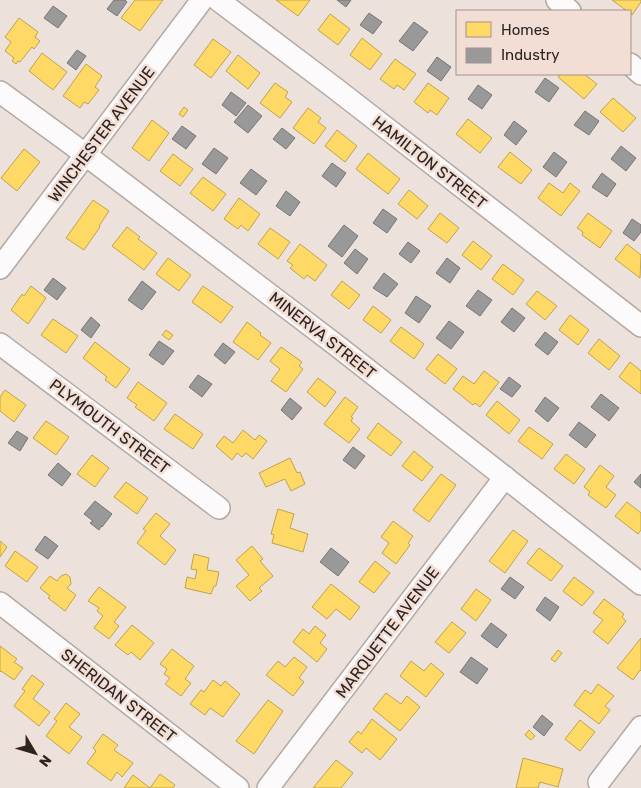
<svg xmlns="http://www.w3.org/2000/svg" width="641" height="788" font-family="Rubik,sans-serif">
	<rect width="100%" height="100%" fill="#ece1db"/>
	<g fill="#ffd966" stroke="#bfa351">
		<path d="M135 0H163L140 31 121 18Z"/>
		<path d="M276 0H310L298 16Z"/>
		<path d="M612 0H641V2L632 15 630 11H627Z"/>
		<path d="M330 14 350 29 338 45 318 30Z"/>
		<path d="M19 18 38 32 35 37 40 41 34 49 32 47 20 62 18 61 16 64 12 61 14 58 5 51 11 42 5 37Z"/>
		<path d="M362 38 382 54 370 70 350 55Z"/>
		<path d="M213 39 231 52 211 78 194 65Z"/>
		<path d="M42 53 67 72 53 90 29 71Z"/>
		<path d="M238 55 260 73 248 89 226 71Z"/>
		<path d="M395 59 416 74 404 90 397 85 394 89 380 79Z"/>
		<path d="M86 64 102 76 95 87 99 90 88 104 84 102 80 108 63 96Z"/>
		<path d="M561 74H584L597 84 584 99 558 77Z"/>
		<path d="M275 83 288 92 285 97 292 102 280 118 260 103Z"/>
		<path d="M428 83 449 98 437 115 430 110 428 113 414 102Z"/>
		<path d="M613 98 636 118 623 132 600 112Z"/>
		<path d="M184 107 188 110 183 117 179 114Z"/>
		<path d="M308 108 321 118 318 122 326 128 314 144 293 128Z"/>
		<path d="M468 119 492 138 480 153 456 134Z"/>
		<path d="M152 120 169 133 149 161 132 148Z"/>
		<path d="M337 130 357 146 345 162 325 146Z"/>
		<path d="M24 149 40 162 17 191 1 178Z"/>
		<path d="M510 152 532 170 521 184 498 167Z"/>
		<path d="M368 153 400 179 388 194 356 169Z"/>
		<path d="M173 154 193 169 180 186 160 171Z"/>
		<path d="M203 177 226 194 213 211 190 193Z"/>
		<path d="M549 183 563 193 570 183 580 191 561 216 538 198Z"/>
		<path d="M409 190 428 206 417 219 398 204Z"/>
		<path d="M239 198 260 214 248 231 241 225 238 229 224 219Z"/>
		<path d="M93 200 109 211 99 226 100 227 84 250 66 238Z"/>
		<path d="M440 213 459 228 447 243 428 229Z"/>
		<path d="M588 213 612 231 600 248 582 235 583 232 577 228Z"/>
		<path d="M127 227 140 237 138 239 157 253 144 270 112 246Z"/>
		<path d="M270 228 290 242 278 259 258 244Z"/>
		<path d="M473 241 492 256 481 270 462 255Z"/>
		<path d="M300 244 327 265 315 281 307 275 304 279 290 268 293 265 287 261Z"/>
		<path d="M627 244 641 255 640 278 615 259Z"/>
		<path d="M168 258 191 275 179 291 156 274Z"/>
		<path d="M503 264 524 280 513 295 492 279Z"/>
		<path d="M342 281 360 295 349 309 331 295Z"/>
		<path d="M31 286 46 298 28 324 11 310 22 294 24 296Z"/>
		<path d="M203 286 233 307 221 323 192 302Z"/>
		<path d="M537 291 557 306 545 320 526 304Z"/>
		<path d="M373 306 391 320 381 333 363 320Z"/>
		<path d="M570 315 589 330 578 345 559 330Z"/>
		<path d="M53 319 78 336 66 353 41 335Z"/>
		<path d="M247 322 261 333 260 335 271 343 258 360 233 342Z"/>
		<path d="M401 327 424 344 414 359 390 341Z"/>
		<path d="M166 330 173 335 169 340 162 335Z"/>
		<path d="M599 339 620 356 609 370 588 353Z"/>
		<path d="M95 342 130 369 116 388 105 380 107 377 83 358Z"/>
		<path d="M281 347 302 362 299 366 303 369 286 392 271 381 280 369 270 361Z"/>
		<path d="M438 354 457 369 445 384 426 369Z"/>
		<path d="M630 362 641 371V394L619 377Z"/>
		<path d="M484 371 499 382 480 407 475 403 473 405 453 389 463 376 474 384Z"/>
		<path d="M318 378 336 392 325 407 307 392Z"/>
		<path d="M138 382 167 403 154 421 135 407 137 405 127 398Z"/>
		<path d="M5 390 26 405 14 422 0 411V397Z"/>
		<path d="M345 397 358 407 351 417 353 418 351 421 360 429 349 443 324 424Z"/>
		<path d="M497 401 520 420 509 434 486 415Z"/>
		<path d="M175 414 203 434 193 449 164 429Z"/>
		<path d="M46 421 69 437 56 455 33 438Z"/>
		<path d="M378 423 402 442 391 456 367 438Z"/>
		<path d="M529 427 553 444 542 459 518 441Z"/>
		<path d="M243 430 255 440 259 435 267 441 253 459 246 453 242 457 237 453 232 460 216 446 224 436 233 443Z"/>
		<path d="M414 451 433 467 422 481 402 466Z"/>
		<path d="M566 454 585 469 574 484 554 469Z"/>
		<path d="M92 455 109 468 95 487 77 474Z"/>
		<path d="M290 458 297 473 300 472 305 484 291 491 285 479 266 487 259 473Z"/>
		<path d="M600 465 614 476 606 487 616 495 606 508 588 495 590 492 584 487Z"/>
		<path d="M441 474 456 485 429 522 413 510Z"/>
		<path d="M126 482 148 498 137 514 114 497Z"/>
		<path d="M627 502 641 513V530L638 534 615 516Z"/>
		<path d="M278 509 294 514 290 528 308 534 303 552 272 543 274 535 271 534Z"/>
		<path d="M156 513 170 524 160 536 176 550 165 565 137 543 146 531 143 529Z"/>
		<path d="M393 521 413 536 408 543 410 545 396 564 382 553 389 543 381 537Z"/>
		<path d="M513 530 528 541 505 573 489 561Z"/>
		<path d="M0 541 7 547 0 557Z"/>
		<path d="M252 546 263 559 260 561 273 576 259 588 262 591 250 601 236 586 249 575 236 560Z"/>
		<path d="M539 548 563 566 551 581 527 563Z"/>
		<path d="M15 551 38 567 27 582 5 566Z"/>
		<path d="M194 554 209 558 207 570 219 572 216 586H214L211 594 185 588 187 577 195 579 197 570 191 569Z"/>
		<path d="M375 561 390 573 374 593 359 582Z"/>
		<path d="M66 574 70 577 71 584 67 588 76 595 65 611 48 598 50 596 40 588 50 576 57 581 61 576Z"/>
		<path d="M574 577 594 592 582 606 563 591Z"/>
		<path d="M331 584 360 607 350 620 336 609 327 619 312 607Z"/>
		<path d="M99 587 126 607 114 622 119 626 109 639 94 628 103 616 97 611 99 608 88 601Z"/>
		<path d="M476 589 491 600 476 621 461 609Z"/>
		<path d="M604 599 624 614 622 617 626 621 608 644 593 632 603 620 593 613Z"/>
		<path d="M452 622 466 633 449 653 435 642Z"/>
		<path d="M132 625 154 643 140 660 131 652 128 655 115 645Z"/>
		<path d="M315 626 326 635 320 643 327 649 317 662 293 642 303 629 309 634Z"/>
		<path d="M641 638V671L640 670 633 680 617 668Z"/>
		<path d="M0 646 17 659 14 662 23 668 14 680 1 671 0 672Z"/>
		<path d="M172 649 194 666 185 679 191 683 181 696 165 684 170 678 164 674 167 669 160 664Z"/>
		<path d="M558 650 562 653 555 662 551 659Z"/>
		<path d="M294 657 307 667 299 678 304 682 293 696 266 675 278 661 285 667Z"/>
		<path d="M411 661 424 671 431 663 444 674 426 697 400 676Z"/>
		<path d="M32 675 44 684 33 699 50 712 39 726 14 706 25 691 22 689Z"/>
		<path d="M213 680 221 686 225 681 240 694 223 717 210 708 205 715 190 704 201 690 204 692Z"/>
		<path d="M598 684 614 696 605 706 610 710 599 724 574 705 585 690 591 694Z"/>
		<path d="M386 693 401 704 407 696 420 707 400 731 373 709Z"/>
		<path d="M268 700 283 711 254 754 236 741Z"/>
		<path d="M66 703 80 714 69 727 82 737 69 754 46 736 57 721 54 719Z"/>
		<path d="M372 719 397 739 380 760 366 748 362 753 349 742 358 731 361 734Z"/>
		<path d="M580 720 595 732 580 751 565 739Z"/>
		<path d="M529 730 535 736 531 740 525 735Z"/>
		<path d="M103 734 118 745 114 750 133 763 122 777 117 772 111 781 87 763 96 751 93 748Z"/>
		<path d="M523 758 563 769 558 787 540 782 538 788H516Z"/>
		<path d="M336 760 353 773 341 788H313Z"/>
		<path d="M160 774 175 785 173 788H124L133 775 150 788Z"/>
	</g>
	<g fill="#999" stroke="#787675">
		<path d="M114 0H125L127 2 117 16 107 9Z"/>
		<path d="M337 0H351L346 7Z"/>
		<path d="M53 6 67 16 58 28 44 18Z"/>
		<path d="M369 13 382 22 373 34 360 25Z"/>
		<path d="M414 22 428 32 413 51 399 41Z"/>
		<path d="M77 50 86 56 76 70 67 63Z"/>
		<path d="M437 57 451 67 441 81 427 71Z"/>
		<path d="M545 78 559 88 549 102 535 92Z"/>
		<path d="M478 85 492 95 482 109 468 99Z"/>
		<path d="M231 92 246 103 236 116 222 105Z"/>
		<path d="M248 105 262 116 248 133 234 122Z"/>
		<path d="M585 111 599 121 589 135 574 125Z"/>
		<path d="M514 121 527 131 516 145 504 135Z"/>
		<path d="M182 126 196 136 186 149 172 139Z"/>
		<path d="M282 128 295 138 286 149 273 139Z"/>
		<path d="M621 146 636 158 626 171 611 159Z"/>
		<path d="M214 148 228 158 216 174 202 164Z"/>
		<path d="M554 152 567 162 556 177 543 167Z"/>
		<path d="M332 163 346 173 336 187 322 176Z"/>
		<path d="M251 169 267 181 256 195 240 183Z"/>
		<path d="M602 173 616 184 607 197 592 187Z"/>
		<path d="M286 191 300 202 290 216 276 206Z"/>
		<path d="M383 209 397 219 387 233 373 223Z"/>
		<path d="M632 219 641 225V232L634 241 623 233Z"/>
		<path d="M344 225 358 236 342 257 328 246Z"/>
		<path d="M408 242 420 251 411 263 399 254Z"/>
		<path d="M355 249 368 259 357 274 344 263Z"/>
		<path d="M447 258 460 268 450 283 436 273Z"/>
		<path d="M384 273 398 284 387 297 373 288Z"/>
		<path d="M53 278 66 288 57 300 44 290Z"/>
		<path d="M142 281 156 292 142 310 128 300Z"/>
		<path d="M478 290 492 300 480 316 466 306Z"/>
		<path d="M416 296 431 306 419 323 405 313Z"/>
		<path d="M512 308 525 318 514 332 501 322Z"/>
		<path d="M91 317 100 325 91 338 81 330Z"/>
		<path d="M449 321 464 332 451 349 436 338Z"/>
		<path d="M545 332 558 342 548 355 535 345Z"/>
		<path d="M159 341 174 351 163 365 149 355Z"/>
		<path d="M223 343 235 352 225 364 214 355Z"/>
		<path d="M198 375 212 384 202 397 189 387Z"/>
		<path d="M509 377 521 386 512 397 500 389Z"/>
		<path d="M601 394 619 408 609 421 591 407Z"/>
		<path d="M545 397 559 408 548 422 535 411Z"/>
		<path d="M290 398 302 408 292 420 281 410Z"/>
		<path d="M579 422 596 435 586 448 569 435Z"/>
		<path d="M17 431 28 438 20 451 8 443Z"/>
		<path d="M353 447 365 456 355 469 343 460Z"/>
		<path d="M58 463 71 474 62 486 48 475Z"/>
		<path d="M641 474V488L634 482Z"/>
		<path d="M95 501 112 514 102 527 101 526 99 530 90 523 93 521 84 514Z"/>
		<path d="M45 536 58 546 48 559 35 550Z"/>
		<path d="M331 548 349 562 338 576 320 562Z"/>
		<path d="M510 577 524 587 515 599 501 589Z"/>
		<path d="M545 597 559 607 550 621 536 610Z"/>
		<path d="M491 623 507 635 497 648 481 636Z"/>
		<path d="M471 657 488 669 477 684 460 672Z"/>
		<path d="M542 715 553 724 544 736 533 727Z"/>
	</g>
	<g fill="none" stroke-linecap="round" stroke-linejoin="round">
		<defs>
			<g id="minor">
				<path d="M218 0 336 89 641 326"/>
				<path d="M557 0 570 11"/>
				<path d="M630 64 641 74"/>
				<path d="M0 92 70 143 336 345 641 584"/>
				<path d="M0 268 202 0"/>
				<path d="M0 344 219 508"/>
				<path d="M0 603 238 788"/>
				<path d="M599 782 641 727"/>
				<path d="M268 788 505 477"/>
			</g>
		</defs>
		<use href="#minor" stroke="#b2a9a5" stroke-width="24"/>
		<use href="#minor" stroke="#fcfafa" stroke-width="21"/>
	</g>
	<g text-anchor="middle" stroke-width="5" stroke-linejoin="round" paint-order="stroke">
		<g font-size="16" fill="#2b2420" stroke="#f2ded5">
			<text transform="translate(101 134) rotate(-53)" y="6">WINCHESTER AVENUE</text>
			<text transform="translate(430 162) rotate(38)" y="6">HAMILTON STREET</text>
			<text transform="translate(323 335) rotate(38)" y="6">MINERVA STREET</text>
			<text transform="translate(110 426) rotate(37)" y="6">PLYMOUTH STREET</text>
			<text transform="translate(387 632) rotate(-53)" y="6">MARQUETTE AVENUE</text>
			<text transform="translate(119 695) rotate(38)" y="6">SHERIDAN STREET</text>
		</g>
	</g>
	<rect x="456" y="10" width="175" height="65" fill="#f2ded5" stroke="#a2948d"/>
	<rect x="466" y="22" width="25" height="15" fill="#ffd966" stroke="#a2948d"/>
	<text x="501" y="35" font-size="15" fill="#2b2420">Homes</text>
	<rect x="466" y="48" width="25" height="15" fill="#999999" stroke="#a2948d"/>
	<text x="501" y="60" font-size="15" fill="#2b2420">Industry</text>
	<g transform="translate(35 753) rotate(128)" stroke="#f2ded5" stroke-width="4" paint-order="stroke">
	<path d="M0-4L9 19L0 12L-9 19Z" fill="#2b2420"/>
	<text y="-8" font-size="14" font-weight="bold" text-anchor="middle" fill="#2b2420">N</text>
	</g>
</svg>
